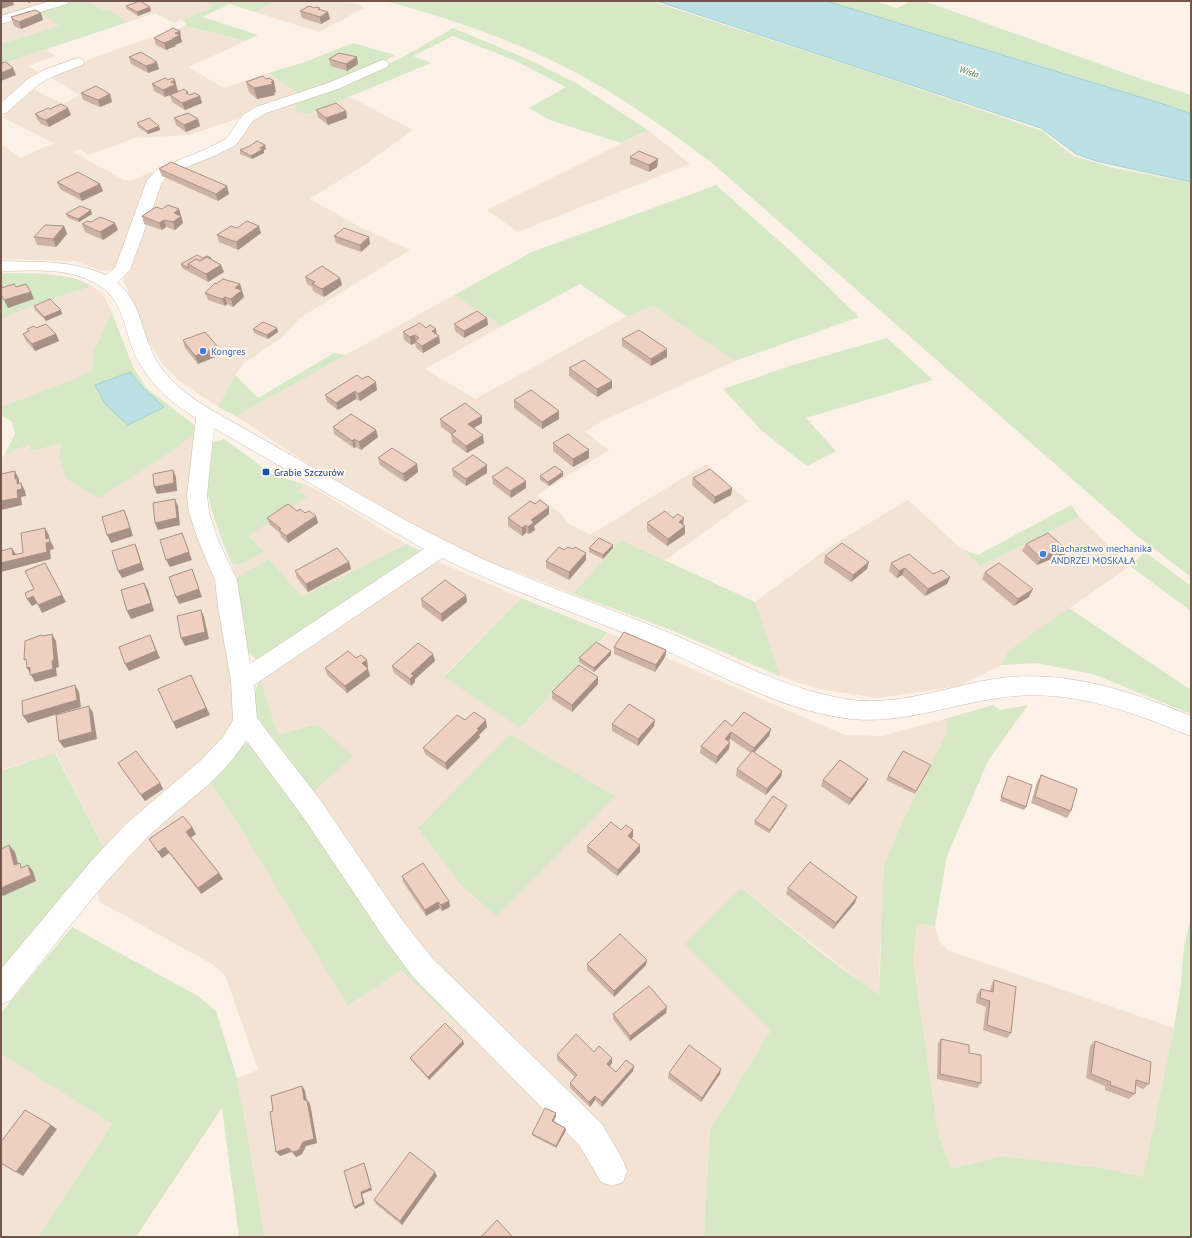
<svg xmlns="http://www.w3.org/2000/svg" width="1192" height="1238" font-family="'PT Sans',sans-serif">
	<rect width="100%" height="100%" fill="#fbf1e6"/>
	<g fill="#f2e3d5">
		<path d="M1 1H69L39 11 59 26 1 44Z"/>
		<path d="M86 1H200L216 6 174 23 155 13 128 22 109 10 104 11Z"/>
		<path d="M276 1H342L358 4 364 8 319 32 255 12Z"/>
		<path d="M186 26 245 41 189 67 223 88 268 73 301 95 252 111 240 118 189 135 135 138 89 155 79 149 73 152 124 180H133L150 172 154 174 114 269 101 271 76 261 1 259V144L20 158 54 143 2 117 31 88 63 104 80 95 49 77 66 68 148 38H156Z"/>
		<path d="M46 49 55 56 29 66 38 72 4 104 1 105V64Z"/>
		<path d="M350 97 413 130 367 163 310 199 358 226 410 250 300 318 281 338 244 363 235 375 218 407 178 380 161 362 149 342 123 279 133 255 160 176 210 155 254 117 295 103 308 114Z"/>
		<path d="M648 130 690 164 518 232 487 210Z"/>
		<path d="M92 286 103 294 112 313 94 350 93 372 1 407V319L37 304Z"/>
		<path d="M454 295 502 326 425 369 475 399 627 316 654 306 735 361 604 420 585 432 609 450 537 495 561 514 569 524 590 535 706 464 748 501 665 560 621 540 573 594 473 555 389 511 310 465 236 416Z"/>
		<path d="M195 433 237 691 229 735 105 851 56 753 1 770V459L6 453 30 444 32 451 61 444 175 449Z"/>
		<path d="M304 484 317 490 406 544 302 597 269 559 234 584 232 564 240 565 263 552 249 536 307 497 299 491Z"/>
		<path d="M908 500 980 566 1079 517 1130 566 1008 651 1002 665 959 686 878 698 818 689 780 676 755 602 834 544Z"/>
		<path d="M437 561 521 598 444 676 520 728 609 633 845 735 882 736 948 718 947 735 898 831 880 944 879 996 741 888 771 1030 710 1130 704 1237H265L237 1078 258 1070 226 977 212 964 100 902 97 889 157 823 210 782 245 835 349 1006 401 969 510 1074 421 953 313 792 352 756 317 724 278 735 260 678Z"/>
		<path d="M917 924 935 926 939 941 949 951 1174 1028 1143 1177 1102 1168 1002 1156 951 1169 938 1133 913 961Z"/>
		<path d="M1 1054 112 1124 38 1237H1Z"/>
	</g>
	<g fill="#d6e8c5">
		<path d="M69 1H86L104 11 109 10 128 22 1 64V44L59 26 38 11Z"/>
		<path d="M200 1H276L255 12 230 4 202 17 258 35 245 41 186 26V23L182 20 215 6Z"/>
		<path d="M385 1H651L872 73 1042 131 1073 156 1110 167 1191 183V577L1136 535 712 163C668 130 624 98 575 72 515 41 450 18 385 1Z"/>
		<path d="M824 1H875L897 8 911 1H924L1147 81 1191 95V114Z"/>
		<path d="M453 28 532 61 576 83 648 130 621 143 550 120 529 108 566 87 516 61 453 36 413 56 431 63 308 114 297 112 295 103 358 78 403 57Z"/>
		<path d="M353 43 395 55 366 71 301 95 268 73 302 63Z"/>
		<path d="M716 185 795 255 859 317 735 361 654 306 627 316 580 284 502 326 454 295 532 252Z"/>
		<path d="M1 273C31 274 65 271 92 286L37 304 1 319Z"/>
		<path d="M112 313 133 367 146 388 194 425 195 433 175 449 99 498 67 479 59 457 61 444 31 451 30 444 5 454 15 434 12 422 1 415V407L92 372 94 350Z"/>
		<path d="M887 338 933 380 806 418 836 451 807 466 762 431 723 389 790 366Z"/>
		<path d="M334 353 346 355 236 416 218 407 235 375 258 398Z"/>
		<path d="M224 439 275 476 304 484 299 491 307 497 249 536 264 552 240 565 232 564C221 538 207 505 206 477 205 466 210 454 211 443Z"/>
		<path d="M1071 505 1079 517 980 566 962 549 978 555Z"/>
		<path d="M621 540 755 602 780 676 666 628 573 594Z"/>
		<path d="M406 544 423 552 256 660 248 651 238 609 235 584 239 576 269 559 302 597Z"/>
		<path d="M1145 552 1191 586V611L1130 566Z"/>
		<path d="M521 598 608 633 520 728 444 677Z"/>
		<path d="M1069 608 1191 690V714L1093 674 1036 663 1002 665 1008 651Z"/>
		<path d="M260 678 278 735 317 724 353 756 313 792 259 725 252 699Z"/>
		<path d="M993 705 1000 710 1028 705 988 761 947 856 935 926 917 924 913 961 938 1133 951 1169 1002 1156 1102 1168 1143 1177 1174 1028 1181 983 1184 947 1191 917V1237H704L710 1130 771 1030 685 944 741 888 825 956 879 995 884 868 898 831 946 735 948 718Z"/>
		<path d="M510 735 615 796 497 916 462 886 418 828Z"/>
		<path d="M246 743 255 745 474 1027 468 1034 401 970 348 1006 245 835 210 782 237 747Z"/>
		<path d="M55 753 105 851 1 976V771Z"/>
		<path d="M72 927 198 996 216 1011 237 1078 265 1237H239L222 1108 136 1237H38L112 1124 1 1054V1013Z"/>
	</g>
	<g fill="#bce1e4" stroke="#a2d1d5">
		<path d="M657 1H826L1166 105 1191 114V182L1096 161 1076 154 1041 128Z"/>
		<path d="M130 372 143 388 164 407 128 425 106 405 95 385Z"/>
	</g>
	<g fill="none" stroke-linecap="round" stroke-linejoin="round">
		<defs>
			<g id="minor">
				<path d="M50 1H69L67 4 1 24V16Z"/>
				<path d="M77 58 82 59 84 62 82 65 54 76 39 84 6 113 1 114V103L29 78 44 70Z"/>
				<path d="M382 60 387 61 389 64 387 67 338 89 266 113 253 121 236 145 214 156 169 174 162 182 130 270 117 283C138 299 141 325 150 347 157 365 168 378 182 390 197 402 213 411 229 420 252 433 275 446 298 459 353 490 407 523 464 550 528 581 596 603 662 630 723 654 780 688 845 699 899 708 949 685 1001 678 1067 670 1131 691 1191 716V736C1174 730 1157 722 1139 716 1095 700 1046 690 999 698 949 705 902 724 851 719 781 711 714 671 651 644 582 615 510 591 442 558L254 685 257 718 321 801 402 920 433 959 602 1124 623 1160 627 1171 623 1182 612 1186 601 1182 580 1146 413 977 384 938 303 817 246 740C221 783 176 807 143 842 95 891 54 946 11 1000L1 1004V969L93 859 126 824 200 761 223 737 233 720 231 681 218 607 215 580 198 540 189 512 187 495 196 418C173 404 153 387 140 364 119 328 130 294 82 277 57 268 27 271 1 271V261C37 262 72 260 106 275L115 268 147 180 159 168 204 150 226 139 243 115 256 107 328 83ZM214 428 424 549 250 664 237 580 218 540 209 512 207 495Z"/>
			</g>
		</defs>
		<use href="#minor" stroke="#cebbb0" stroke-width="1"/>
		<use href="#minor" fill="#fff" fill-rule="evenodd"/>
	</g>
	<g fill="#ceb2a4">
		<path d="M126 6 151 11 138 16 127 9Z"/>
		<path d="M314 8H320V10L328 12 330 19 321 24 302 18 300 11Z"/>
		<path d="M11 17 43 20 21 29 14 26Z"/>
		<path d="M180 31 181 38 182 42 175 45 176 46 166 50 156 45 154 38Z"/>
		<path d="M129 57 159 69 148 73 131 64Z"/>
		<path d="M329 59 358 64 347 71 331 66Z"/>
		<path d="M168 80H175L178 91 188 92 189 95H190L200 96 202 103 185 110 172 102 170 95 165 97 154 91 152 84Z"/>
		<path d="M246 82 276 92 274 93 275 95 257 99 249 92Z"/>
		<path d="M81 93 110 94 112 102 100 107 83 100Z"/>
		<path d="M50 109 71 115 49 127 41 124 40 122 38 121 35 114Z"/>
		<path d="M316 110 346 111 347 118 328 125 318 117Z"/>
		<path d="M174 118 198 119 200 126 186 132 176 125Z"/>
		<path d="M137 123 159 126 160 130 148 134 138 127Z"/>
		<path d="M266 149 264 150V153L252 159 240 154V150Z"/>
		<path d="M630 157 658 159 657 167 649 172 630 164Z"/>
		<path d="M159 169 227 186 229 194 218 201 162 176Z"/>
		<path d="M57 182 100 184 103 191 82 201 60 189Z"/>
		<path d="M162 209H179L183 223 175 230 166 227 162 230 144 224 142 216Z"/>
		<path d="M66 214H92L79 222 68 218Z"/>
		<path d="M91 222 118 230 103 240 85 232 82 224Z"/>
		<path d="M64 226 67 234 56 247 37 245 34 237Z"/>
		<path d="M237 228 261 233 238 250 219 242 217 235Z"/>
		<path d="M334 236 370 244 361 252 336 243Z"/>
		<path d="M203 258H211L224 272 208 282 182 268 181 264Z"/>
		<path d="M305 277 340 278 342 285 324 297 313 291 312 287 307 284Z"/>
		<path d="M216 284H240L244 297 233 307 227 304 225 306 208 300 205 293Z"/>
		<path d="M34 306 61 310 62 314 46 321 35 310Z"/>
		<path d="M487 318 488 325 464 338 455 331 454 324Z"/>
		<path d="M36 328 56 334 59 341 35 351 26 341 23 334 28 331 27 329Z"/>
		<path d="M277 328 278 332 268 339 254 333 253 329Z"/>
		<path d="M403 332 437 334 439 336 440 343 423 353 416 348 415 343 411 345 404 340Z"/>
		<path d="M622 339 667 357 651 366 622 346Z"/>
		<path d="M183 340 220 355 198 364 185 348Z"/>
		<path d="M569 368 612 388 597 397 569 376Z"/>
		<path d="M377 390 360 401 356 399 338 410 327 402 325 395Z"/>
		<path d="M514 400 559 419 542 429 514 408Z"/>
		<path d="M440 419 482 423 474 428 484 443 467 453 452 442 451 434 441 427Z"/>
		<path d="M333 427 376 430 378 437 361 450 356 447 354 448 334 434Z"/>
		<path d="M553 443 589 458 573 467 553 451Z"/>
		<path d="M378 458 417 464 418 472 405 482 380 465Z"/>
		<path d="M487 465V473L466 486 453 476 452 469Z"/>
		<path d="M540 476H563L549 486 540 480Z"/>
		<path d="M492 477 526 481V488L511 498 493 484Z"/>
		<path d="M693 478 732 488 731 495 714 504 692 485Z"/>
		<path d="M535 504 549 507V514L534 526 535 530 529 534 526 533 522 536 508 526V518Z"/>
		<path d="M297 511 316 516 318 523 288 543 281 537 280 533 270 525 267 518Z"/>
		<path d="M647 523 683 525 685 534 667 546 647 531Z"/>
		<path d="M1026 544 1067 550 1063 558 1054 562 1051 559 1037 565 1022 551Z"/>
		<path d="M613 545V548L603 559 589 552V548Z"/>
		<path d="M564 550 586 560 569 580 546 568V561Z"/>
		<path d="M825 556 867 569 851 582 824 563Z"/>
		<path d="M349 562 351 569 308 592 297 578 295 571Z"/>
		<path d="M891 563 933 574 950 577 947 584 925 596 902 575 897 578 889 571Z"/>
		<path d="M985 572 1029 597 1014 606 982 579Z"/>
		<path d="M466 595 467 602 442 622 422 607 421 599Z"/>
		<path d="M614 647 666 650 665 657 655 672 614 654Z"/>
		<path d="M433 654 435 661 415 679V682L411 686 394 673 392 666Z"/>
		<path d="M611 655 594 672 579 662V658Z"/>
		<path d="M356 658 368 667 367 668 368 669 370 676 347 693 327 675 325 668Z"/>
		<path d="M598 677V684L572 712 552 699V692Z"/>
		<path d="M465 720 487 727 479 735 480 737 447 770 425 754 423 748Z"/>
		<path d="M612 724 654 726 638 746 612 731Z"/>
		<path d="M732 726 771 729 769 736 754 753 782 771 781 777 766 795 736 776 737 769 751 753 730 739 728 741 729 749 716 764 700 753 701 746Z"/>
		<path d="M118 763 160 783 163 789 145 801Z"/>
		<path d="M929 769 915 794 886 780 888 776Z"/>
		<path d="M1041 775 1071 811 1067 818 1031 803 1037 782Z"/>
		<path d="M1008 776 1026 807 1024 810 1000 801 1007 779Z"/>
		<path d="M868 779 865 785 849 805 821 786 823 780Z"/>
		<path d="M787 805 786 808 769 833 754 824 755 821Z"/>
		<path d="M192 827 196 834 191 837 219 873 223 879 201 894 169 853 162 858 149 839Z"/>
		<path d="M621 830H633V837L631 838 640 845V852L617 876 587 852V846Z"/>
		<path d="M402 876 449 901 450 907 442 911 440 908 426 916 403 882Z"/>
		<path d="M788 888 855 903 833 929 786 894Z"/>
		<path d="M587 964 646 965 614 997 587 970Z"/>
		<path d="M994 980 1011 1033 1007 1038 983 1030 986 1007 976 1003 977 994 981 989 990 991 991 986Z"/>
		<path d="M666 1013 630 1041 613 1019V1014Z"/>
		<path d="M941 1039 969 1053 981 1083 977 1088 937 1079 938 1044Z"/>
		<path d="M1095 1041 1149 1084 1143 1089 1136 1086 1135 1094 1129 1099 1105 1090V1086L1086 1078 1090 1046Z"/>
		<path d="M464 1044 429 1080 411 1060 410 1058Z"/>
		<path d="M594 1052 612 1058V1063L609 1066 616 1072 634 1066 633 1071 602 1107 595 1100 590 1107 570 1088V1083L575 1077 557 1060V1055Z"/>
		<path d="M669 1073 720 1074 701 1102 668 1078Z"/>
		<path d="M302 1086 305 1091 307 1100 310 1104 317 1143 306 1146 302 1154 296 1157 291 1152 280 1156 273 1111Z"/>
		<path d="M556 1113V1116L553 1121 565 1128 566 1130 556 1148 533 1136 532 1134Z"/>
		<path d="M437 1176 402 1225 376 1204 374 1200Z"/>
	</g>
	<g fill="#a79186">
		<path d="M3 1H13L14 5 1 9V2Z"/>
		<path d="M28 1H35L28 3Z"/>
		<path d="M150 7 151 11 138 16 137 12Z"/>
		<path d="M328 12 330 19 321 24 320 17Z"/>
		<path d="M41 13 43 20 21 29 19 22Z"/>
		<path d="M180 31 181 38 182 42 175 45 176 46 166 50 164 43 172 39 175 33Z"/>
		<path d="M357 57 358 64 347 71 346 64Z"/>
		<path d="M157 62 159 69 148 73 146 66Z"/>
		<path d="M13 68 16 75 1 81V73Z"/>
		<path d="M175 80 178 92 165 97 163 90 171 82Z"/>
		<path d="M274 81 276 92 274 93 275 95 257 99 254 88Z"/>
		<path d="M110 94 112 102 100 107 98 100Z"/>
		<path d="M200 96 202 103 185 110 182 103Z"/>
		<path d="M68 108 71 115 49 127 46 120Z"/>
		<path d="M346 111 347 118 328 125 326 118Z"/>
		<path d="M198 119 200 126 186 132 184 125Z"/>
		<path d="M159 126 160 130 148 134 147 131Z"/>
		<path d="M265 145 266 149 264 150V153L252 159 251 156 260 148Z"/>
		<path d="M658 159 657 167 649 172V165Z"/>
		<path d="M100 184 103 191 82 201 79 194Z"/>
		<path d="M227 186 229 194 218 201 216 194Z"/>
		<path d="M179 209 183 223 175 230 173 222 174 213Z"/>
		<path d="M91 210 92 214 79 222 78 219Z"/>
		<path d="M164 220 166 227 162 230 159 223Z"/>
		<path d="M115 223 118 230 103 240 100 232Z"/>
		<path d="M64 226 67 234 56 247 53 239Z"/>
		<path d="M259 226 261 233 238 250 236 242Z"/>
		<path d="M369 237 370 244 361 252 360 245Z"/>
		<path d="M221 265 224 272 208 282 206 274Z"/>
		<path d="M340 278 342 285 324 297 322 289Z"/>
		<path d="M240 284 244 297 233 307 231 299 235 288Z"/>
		<path d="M31 292 34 299 8 308 4 300Z"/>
		<path d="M225 297 227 304 225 306 222 299Z"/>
		<path d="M61 310 62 314 46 321 44 317Z"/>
		<path d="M487 318 488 325 464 338V331Z"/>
		<path d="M277 328 278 332 268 339 267 335Z"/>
		<path d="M436 329 437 337 432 331Z"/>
		<path d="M56 334 59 341 35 351 32 344Z"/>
		<path d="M415 335 416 341H415V343L411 345 410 337Z"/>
		<path d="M439 336 440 343 423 353 422 346Z"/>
		<path d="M218 347 220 355 198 364 195 356Z"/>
		<path d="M667 349V357L651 366V359Z"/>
		<path d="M612 381V388L597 397V389Z"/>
		<path d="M376 382 377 390 360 401 358 394Z"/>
		<path d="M355 391 356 399 338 410 336 403Z"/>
		<path d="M559 411V419L542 429V422Z"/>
		<path d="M482 416V423L469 431 468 424Z"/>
		<path d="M376 430 378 437 361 450 359 442Z"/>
		<path d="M483 435 484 443 467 453 466 446Z"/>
		<path d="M354 439 356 447 354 448 352 441Z"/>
		<path d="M589 450V458L573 467V459Z"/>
		<path d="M417 464 418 472 405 482 403 474Z"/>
		<path d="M487 465V473L466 486V479Z"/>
		<path d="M173 470 176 477 177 491 157 494 154 487Z"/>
		<path d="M15 471 19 479V482L21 486V483L25 491 26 496 21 497 22 505 1 510V501L15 479Z"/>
		<path d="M563 472V476L549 486 548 482Z"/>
		<path d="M526 481V488L511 498 510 491Z"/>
		<path d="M732 488 731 495 714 504 715 497Z"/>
		<path d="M175 499 178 506 180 525 158 530 155 523Z"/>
		<path d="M549 507V514L534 526 535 530 529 534 528 527 531 520Z"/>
		<path d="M124 510 127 517 133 536 111 543 107 535Z"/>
		<path d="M316 516 318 523 288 543 286 536Z"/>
		<path d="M684 518 683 526 679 522Z"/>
		<path d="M526 525V533L522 536V528Z"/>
		<path d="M685 526V534L667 546 668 539Z"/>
		<path d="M45 528 49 535 50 542 49 538 53 546 54 549 50 550 51 559 1 572V563L13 555 12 548 17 556 46 543V539Z"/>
		<path d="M182 533 192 560 170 567 166 560Z"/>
		<path d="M135 544 138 551 144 570 122 578 118 571Z"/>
		<path d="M613 545V548L603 559V555Z"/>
		<path d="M1067 550 1063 558 1054 562 1058 555Z"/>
		<path d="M1054 551 1051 559 1037 565 1041 558Z"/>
		<path d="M586 553V560L569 580V572Z"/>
		<path d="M349 562 351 569 308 592 306 584Z"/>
		<path d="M869 562 867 569 851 582 853 575Z"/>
		<path d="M45 563 66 602 42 613 38 605Z"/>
		<path d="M905 568 902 575 897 578 899 571Z"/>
		<path d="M192 569 202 597 179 604 176 597Z"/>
		<path d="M950 577 947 584 925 596 928 589Z"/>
		<path d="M144 583 148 590 154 611 131 619 127 611Z"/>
		<path d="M1033 589 1029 597 1014 606 1018 599Z"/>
		<path d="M466 595 467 602 442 622 441 614Z"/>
		<path d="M33 596 38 603 32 606 27 599Z"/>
		<path d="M201 610 204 617 209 639 185 646 181 638Z"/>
		<path d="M52 634 56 641 59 667 56 668 57 676 35 682 27 668 52 661Z"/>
		<path d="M150 635 160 658 129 671 125 664Z"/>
		<path d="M666 650 665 657 655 672 656 665Z"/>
		<path d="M611 651V655L594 672V668Z"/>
		<path d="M433 654 435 661 415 679V682L411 686 410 679 411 674Z"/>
		<path d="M367 660 368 667 364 670 362 663Z"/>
		<path d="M368 669 370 676 347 693 345 686Z"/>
		<path d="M191 675 210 715 176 729 173 722Z"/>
		<path d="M598 677V684L572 712V705Z"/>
		<path d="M75 685 79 692 81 707 28 723 23 716Z"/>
		<path d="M89 706 93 713 97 739 64 748 59 741Z"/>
		<path d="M486 720 487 727 479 735 480 737 447 770 445 763Z"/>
		<path d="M655 720 654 726 638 746V739Z"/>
		<path d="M771 729 769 736 753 754 754 748Z"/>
		<path d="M731 732 730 739 724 746 725 739Z"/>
		<path d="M730 742 729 749 716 764 717 757Z"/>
		<path d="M782 771 781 777 766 795 767 789Z"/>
		<path d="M868 779 865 785 849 805 851 799Z"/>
		<path d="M160 783 163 789 145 801 141 795Z"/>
		<path d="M787 805 786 808 769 833 770 830Z"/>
		<path d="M192 827 196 834 190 838 186 832Z"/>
		<path d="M633 830V837L628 842V836Z"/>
		<path d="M9 845 15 852 20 871 14 865Z"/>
		<path d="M640 845V852L617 876 618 870Z"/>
		<path d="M165 847 169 853 162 858 158 852Z"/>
		<path d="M28 865 33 871 36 881 3 896 1 894V888Z"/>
		<path d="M219 873 223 879 201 894 198 888Z"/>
		<path d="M857 897 855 903 833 929 836 923Z"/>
		<path d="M449 901 450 907 442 911 441 905Z"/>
		<path d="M438 902 440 908 426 916 425 910Z"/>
		<path d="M647 960 646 965 614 997V991Z"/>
		<path d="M667 1007 666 1013 630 1041V1036Z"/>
		<path d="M463 1041 464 1044 429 1080 428 1077Z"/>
		<path d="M612 1058V1063L607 1069V1064Z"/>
		<path d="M634 1066 633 1071 602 1107V1102Z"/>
		<path d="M721 1069 720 1074 701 1102 702 1098Z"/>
		<path d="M302 1086 305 1091 307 1105 304 1100Z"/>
		<path d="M595 1096V1100L590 1107 589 1102Z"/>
		<path d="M307 1100 310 1104 317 1143 306 1146 302 1154 296 1157 293 1152Z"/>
		<path d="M556 1113V1116L553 1123 552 1121Z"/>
		<path d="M51 1125 57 1129 23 1176 16 1172Z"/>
		<path d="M565 1128 566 1130 556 1148V1146Z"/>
		<path d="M288 1148 291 1152 280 1156 276 1152Z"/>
		<path d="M364 1163 365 1165 372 1190 362 1194 365 1204 355 1209 354 1207 361 1192Z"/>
		<path d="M435 1172 437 1176 402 1225 400 1221Z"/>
	</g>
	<g fill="#efcfbf" stroke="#a79186">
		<path d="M140 1 150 7 137 12 126 6Z"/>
		<path d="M309 6 314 8 316 7 320 8 318 9 328 12 320 17 300 11Z"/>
		<path d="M35 10 41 13 19 22 12 19H13L11 17Z"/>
		<path d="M173 28 180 31 175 33 180 35 172 39H174L164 43 154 38Z"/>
		<path d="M141 52 157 62 146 66 129 57Z"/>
		<path d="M339 53 357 57 346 64 329 59Z"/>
		<path d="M6 62 13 68 1 73V63Z"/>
		<path d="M263 76 266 79 269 78 274 81 271 82 273 84 254 88 246 82Z"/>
		<path d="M165 78 168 80 172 78 175 80 171 82 176 84 163 90 152 84Z"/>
		<path d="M96 86 110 94 98 100 81 93Z"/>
		<path d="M184 89 188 92 186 93 190 95 195 93 200 96 182 103 170 95Z"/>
		<path d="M336 103 346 111 326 118 316 110Z"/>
		<path d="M61 104 68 108 46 120 38 117 39 116 35 114 48 108 50 109Z"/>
		<path d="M188 113 198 119 184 125 174 118Z"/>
		<path d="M149 118 159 126 147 131 137 123Z"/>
		<path d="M257 141 265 145 260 148 263 149 251 156 240 150 250 146Z"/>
		<path d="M639 151 658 159 649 165 630 157Z"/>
		<path d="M171 162 227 186 216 194 159 169Z"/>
		<path d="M78 172 100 184 79 194 57 182Z"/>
		<path d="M168 205 179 209 174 213 181 216 173 222 164 220 159 223 142 216 156 207 162 209Z"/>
		<path d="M80 206 91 210 78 219 66 214Z"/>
		<path d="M100 217 115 223 100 232 82 224 87 221 91 222Z"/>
		<path d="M247 221 259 226 236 242 217 235 231 226 237 228Z"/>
		<path d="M45 225 64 226 53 239 34 237Z"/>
		<path d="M344 228 369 237 360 245 334 236Z"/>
		<path d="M197 255 203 258 207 256 211 258H210L207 257 200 261 196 259 188 264 189 268 181 264Z"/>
		<path d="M207 257 221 265 206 274 188 264 196 259 200 261Z"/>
		<path d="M322 266 340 278 322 289 312 284 315 282 305 277Z"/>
		<path d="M223 279 240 284 235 288 242 290 231 299 225 297 222 299 205 293 215 283 216 284Z"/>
		<path d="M14 284 16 287 26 284 31 292 4 300 1 294V288Z"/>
		<path d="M50 299 61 310 44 317 34 306Z"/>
		<path d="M477 311 487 318 464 331 454 324Z"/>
		<path d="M263 322 277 328 267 335 253 329Z"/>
		<path d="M420 323 426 328 430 325 436 329 432 331 439 336 422 346 415 341 419 338 415 335 410 337 403 332Z"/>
		<path d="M46 324 56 334 32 344 23 334 29 331 27 329 34 326 36 328Z"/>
		<path d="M639 330 667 349 651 359 622 339Z"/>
		<path d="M205 332 218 347 195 356 183 340Z"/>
		<path d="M584 360 612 381 597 389 569 368Z"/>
		<path d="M357 375 362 379 368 376 376 382 358 394 355 391 336 403 325 395Z"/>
		<path d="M531 390 559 411 542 422 514 400Z"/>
		<path d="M465 403 482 416 468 424 483 435 466 446 451 434 456 431 440 419Z"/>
		<path d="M351 414 376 430 359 442 354 439 352 441 333 427Z"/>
		<path d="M568 434 589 450 573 459 553 443Z"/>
		<path d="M392 448 417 464 403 474 378 458Z"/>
		<path d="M473 455 487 465 466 479 452 469Z"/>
		<path d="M555 466 563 472 548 482 540 476Z"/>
		<path d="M507 467 526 481 510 491 492 477Z"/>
		<path d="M710 469 732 488 715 497 693 478Z"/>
		<path d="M173 470 174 483 154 487 153 474Z"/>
		<path d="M15 471V479L17 478V484L21 483 22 489 17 490 18 498 1 501V474Z"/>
		<path d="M175 499 177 518 155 523 153 503Z"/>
		<path d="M540 500 549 507 531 520 534 522 528 527 526 525 522 528 508 518 530 501 535 504Z"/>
		<path d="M288 504 297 511 300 509 305 513 309 511 316 516 286 536 279 530 281 529 267 518Z"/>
		<path d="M124 510 130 528 107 535 102 517Z"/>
		<path d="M665 511 673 518 678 514 684 518 679 522 685 526 668 539 647 523Z"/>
		<path d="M45 528 46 539 49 538 50 542 46 543 47 552 1 563V551L12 548 13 555 23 553 21 533Z"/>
		<path d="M182 533 189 552 166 560 160 540Z"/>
		<path d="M1048 533 1067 550 1058 555 1054 551 1041 558 1026 544Z"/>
		<path d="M599 538 613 545 603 555 589 548Z"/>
		<path d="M842 543 869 562 853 575 825 556Z"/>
		<path d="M135 544 141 563 118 571 112 551Z"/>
		<path d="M559 547 564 550 568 547 573 549 575 547 586 553 569 572 546 561Z"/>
		<path d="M337 548 349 562 306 584 295 571Z"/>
		<path d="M909 554 933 574 942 570 950 577 928 589 905 568 899 571 891 563Z"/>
		<path d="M45 563 62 595 38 605 33 596 27 599 25 593 34 589 25 571Z"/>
		<path d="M999 563 1033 589 1018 599 985 572Z"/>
		<path d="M192 569 199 589 176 597 169 577Z"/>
		<path d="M445 580 466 595 441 614 421 599Z"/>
		<path d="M144 583 151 603 127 611 121 590Z"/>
		<path d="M201 610 205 632 181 638 177 616Z"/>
		<path d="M624 632 666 650 656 665 614 647Z"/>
		<path d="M52 634 54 660 52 661 53 669 30 675V667L27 668 26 659 24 660 25 641 41 635 43 636Z"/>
		<path d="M150 635 156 651 125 664 119 647Z"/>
		<path d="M596 642 611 651 594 668 579 658Z"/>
		<path d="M418 643 433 654 411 674 414 675 410 679 392 666Z"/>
		<path d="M348 651 356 658 361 655 367 660 362 663 368 669 345 686 325 668Z"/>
		<path d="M579 665 598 677 572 705 552 692Z"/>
		<path d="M191 675 206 708 173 722 158 689Z"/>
		<path d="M75 685 77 700 23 716 22 701Z"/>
		<path d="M629 704 655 720 638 739 612 724Z"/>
		<path d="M89 706 92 732 59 741 56 715Z"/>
		<path d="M474 712 486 720 477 729 479 730 445 763 423 748 457 715 465 720Z"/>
		<path d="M744 712 771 729 754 748 731 732 725 739 730 742 717 757 701 746 725 720 732 726Z"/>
		<path d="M136 751 160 783 141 795 118 763Z"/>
		<path d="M752 751 782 771 767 789 737 769Z"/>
		<path d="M903 751 931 765 916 791 888 776Z"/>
		<path d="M840 760 868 779 851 799 823 780Z"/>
		<path d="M1041 775 1077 789 1071 811 1035 797Z"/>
		<path d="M1008 776 1032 785 1026 807 1001 797Z"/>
		<path d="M773 796 787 805 770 830 755 821Z"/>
		<path d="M183 816 192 827 186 832 219 873 198 888 165 847 158 852 149 839Z"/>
		<path d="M611 822 621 830 626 825 633 830 628 836 640 845 618 870 587 846Z"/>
		<path d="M9 845 14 865 20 863 21 868 28 865 31 875 1 888V849Z"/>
		<path d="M810 862 857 897 836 923 788 888Z"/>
		<path d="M423 863 449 901 441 905 438 902 425 910 402 876Z"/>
		<path d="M620 934 647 960 614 991 587 964Z"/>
		<path d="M994 980 1016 987 1011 1033 987 1025 990 1001 980 998 981 989 993 992Z"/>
		<path d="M649 986 667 1007 630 1036 613 1014Z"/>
		<path d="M445 1023 463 1041 428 1077 410 1058Z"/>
		<path d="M576 1034 594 1052 599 1046 612 1058 607 1064 616 1072 626 1060 634 1066 602 1102 595 1096 589 1102 570 1083 577 1075 557 1055Z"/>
		<path d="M941 1039 969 1045V1053L981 1055V1083L940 1074Z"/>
		<path d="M1095 1041 1151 1062 1149 1084 1136 1080 1135 1094 1110 1085 1111 1082 1091 1074Z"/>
		<path d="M689 1045 721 1069 702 1098 669 1073Z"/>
		<path d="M302 1086 304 1100H307L314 1139 303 1142 299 1150 293 1152 288 1148 276 1152 270 1112 273 1111 271 1096Z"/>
		<path d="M545 1108 556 1113 552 1121 565 1128 556 1146 532 1134Z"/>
		<path d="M25 1110 51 1125 16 1172 1 1163V1142Z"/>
		<path d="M410 1152 435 1172 400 1221 374 1200Z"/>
		<path d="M364 1163 371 1188 361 1192 363 1202 354 1207 344 1171Z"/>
		<path d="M497 1220 513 1237H481Z"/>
	</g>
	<g fill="#3f7fe0" stroke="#fef6ec" stroke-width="1.5">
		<circle cx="203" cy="351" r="4"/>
		<circle cx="1043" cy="554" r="4"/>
	</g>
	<rect fill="#1a4fb4" stroke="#fef6ec" stroke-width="1.5" x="262" y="468" width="8" height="8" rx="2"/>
	<g text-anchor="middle" stroke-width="4" stroke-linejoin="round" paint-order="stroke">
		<g font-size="9" font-style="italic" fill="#44797f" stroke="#fef6ec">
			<text transform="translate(969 72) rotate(18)" y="3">Wisła</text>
		</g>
		<g font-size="10" fill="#366cbe" stroke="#fef6ec" text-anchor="start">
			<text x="211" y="355">Kongres</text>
			<text x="1051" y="552">Blacharstwo mechanika<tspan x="1051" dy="12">ANDRZEJ MOSKAŁA</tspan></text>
		</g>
		<g font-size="10" fill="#164399" stroke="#fef6ec" text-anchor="start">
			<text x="274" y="476">Grabie Szczurów</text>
		</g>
	</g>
	<rect width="1192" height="1238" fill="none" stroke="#73574c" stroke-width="4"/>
</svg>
